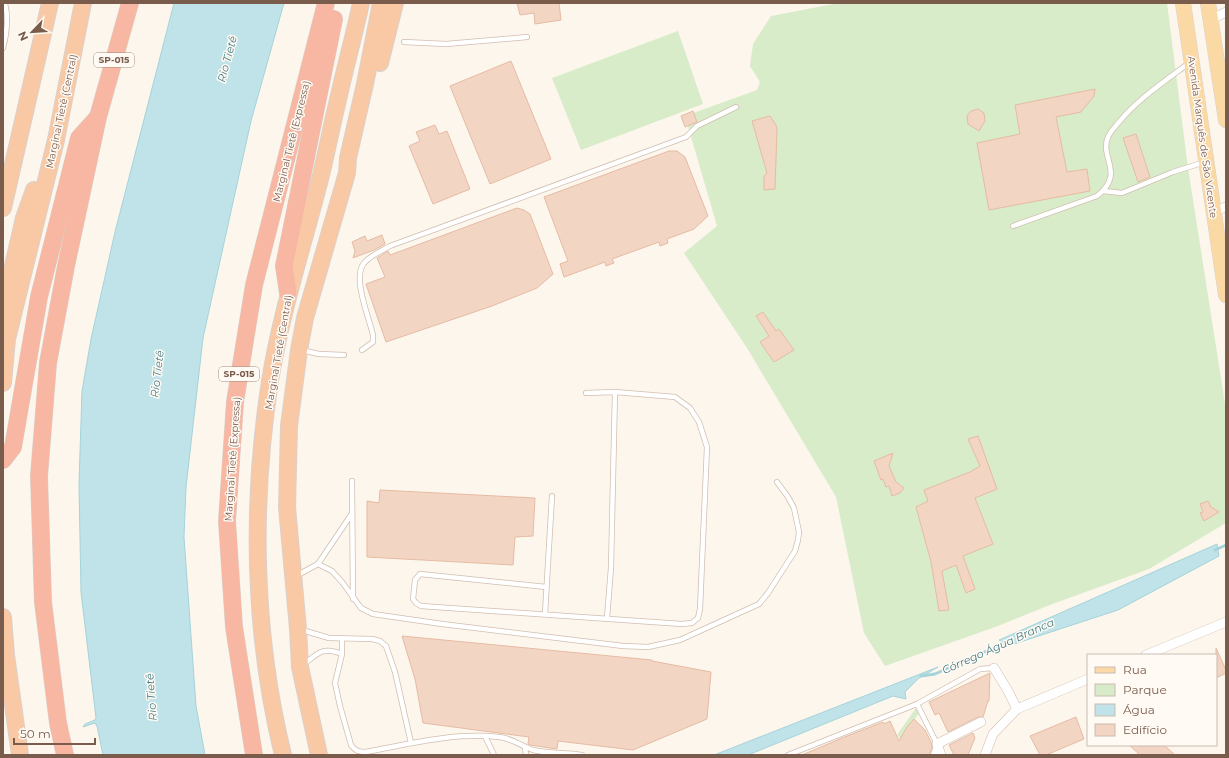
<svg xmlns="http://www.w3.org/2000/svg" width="1229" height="758" font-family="Montserrat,sans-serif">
	<rect width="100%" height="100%" fill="#fdf6ec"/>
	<g fill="#d8ecc9">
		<path d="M839 3H1167L1188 168 1226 410V523L1149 569 1047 606 998 626 885 666 864 633 836 497 747 348 684 253 717 226 685 116 757 90 760 82 750 66 753 44 771 16Z"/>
		<path d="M678 31 703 104 581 150 552 78Z"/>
		<path d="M916 708 920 712 900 739 897 735Z"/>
	</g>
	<g fill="#bfe3e8" stroke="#a5d3da">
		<path d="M174 3H284L251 121 203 338 186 487 184 537 196 706 205 755H103L97 726 95 723 83 727 85 724 95 720 96 718 81 592 79 484 82 391 91 339 115 232Z"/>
		<path d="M1217 544 1219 556 1118 610 1008 646 999 640Z"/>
		<path d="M938 667 919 678 905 692 906 699 893 696 748 755H714Z"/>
	</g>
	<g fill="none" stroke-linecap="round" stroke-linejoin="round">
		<g stroke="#a5d3da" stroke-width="3">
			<path d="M1215 550 1226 545"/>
			<path d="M921 676 935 674 1007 642"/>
		</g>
	</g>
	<g fill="#f3d5c3" stroke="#e6bba3">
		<path d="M517 3H559L561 20 535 24 534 13 520 15Z"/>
		<path d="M511 61 551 159 490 184 450 86Z"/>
		<path d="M1095 89 1094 96 1081 112 1056 117 1067 172 1087 169 1090 191 989 210 977 143 1020 134 1015 105Z"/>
		<path d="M978 109 984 113 985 121 979 131 968 124 967 116 971 111Z"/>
		<path d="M693 111 697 122 685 127 681 116Z"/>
		<path d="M770 116 776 125 777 130 775 189 764 190V176L767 173 752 121Z"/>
		<path d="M435 125 439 134 447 131 470 189 433 204 409 146 420 141 416 132Z"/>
		<path d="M1136 134 1150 177 1138 182 1123 138Z"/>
		<path d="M669 151H677L685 157 708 216 694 229 667 239 668 243 660 246 659 242 612 259 614 263 606 266 605 262 564 277 560 264 568 261 544 197Z"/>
		<path d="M517 208 524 210 530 214 553 274 537 288 492 306 386 342 366 284 385 277 377 258 388 251 390 255Z"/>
		<path d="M382 235 385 244 374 250 353 258 355 251 352 242 365 236 367 241Z"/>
		<path d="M763 312 776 331 779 329 794 350 774 362 760 342 769 336 756 316Z"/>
		<path d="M978 436 997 489 975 498 993 544 963 556 975 589 966 593 956 565 942 571 949 610 939 611 931 562 916 507 928 501 924 490 970 472 980 466 968 439Z"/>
		<path d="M893 453 889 466 896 482 904 488 900 493 892 496 889 486 886 487 883 479 881 480 874 461Z"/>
		<path d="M380 490 535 498 533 536 515 537 513 565 367 557V501L379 503Z"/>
		<path d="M1208 501 1211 507 1219 512 1204 521 1200 513 1203 512 1200 504Z"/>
		<path d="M402 636 652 660V661L711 672 707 719 633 750 558 741 557 749 530 745 528 744 529 737 423 723 415 679Z"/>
		<path d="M1216 648 1226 670V673L1216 678Z"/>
		<path d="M990 673 989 701H988L983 717H978L948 732 939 713 935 715 929 702Z"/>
		<path d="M1076 717 1084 739 1046 755H1040L1030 736Z"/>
		<path d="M914 719 925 730 931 742 932 747 929 755H802L842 738 883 722 884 724 890 721 899 741 907 727Z"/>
		<path d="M973 733 975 738 968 755H954L949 745Z"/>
		<path d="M1129 745H1164L1175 755H1140Z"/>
	</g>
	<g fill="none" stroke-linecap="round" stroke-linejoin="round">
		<defs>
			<g id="service">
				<path d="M404 42 446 44 527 37"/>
				<path d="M3 48C7 33 9 19 5 3"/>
				<path d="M1103 191 1122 193 1173 172 1205 162"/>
				<path d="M1013 226 1097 196C1126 173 1099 158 1108 137 1110 132 1115 127 1119 122 1138 99 1165 81 1189 63"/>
				<path d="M301 350 319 354 344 355"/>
				<path d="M362 350 373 342V335C369 317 352 278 364 263 371 255 381 251 390 246L686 137 697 126 736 107"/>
				<path d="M352 481 353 599"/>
				<path d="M318 564 332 571 342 582 361 608 373 614 442 624 623 646 648 647 680 640 759 604 768 593 795 551 798 540 799 532 794 508 788 497 777 482"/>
				<path d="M296 576 318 564 351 515"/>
				<path d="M546 587 420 574 415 580 413 599 416 603 421 606 682 624 692 623 698 618 700 609 707 447 699 422 690 408 675 397 615 392 586 393"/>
				<path d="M545 614 552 496"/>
				<path d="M607 618 611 568 615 392"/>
				<path d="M302 630 329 638 372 639 380 641 386 646 395 672 411 743"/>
				<path d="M342 639V654L335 683 340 706 351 745C355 751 359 752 366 752 408 744 456 732 499 737 512 738 521 746 533 750 549 754 566 752 582 755"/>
				<path d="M303 665C318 653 323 646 342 654"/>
				<path d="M917 704 937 744 933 755"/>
				<path d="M485 736 494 755"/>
				<path d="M525 747 526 755"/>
				<path d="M788 755 917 704 980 669 994 668"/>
			</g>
			<g id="minor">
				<path d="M1210 20 1226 12"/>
				<path d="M1214 211 1226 207"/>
				<path d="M1146 655 1226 622"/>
				<path d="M994 668 1008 691 1017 709"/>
				<path d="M941 755 937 744 981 722"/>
				<path d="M985 755 993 734 1017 709 1088 679"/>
			</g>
			<g id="primary">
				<path d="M1183 3 1226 295"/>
				<path d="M1208 3 1226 120"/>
			</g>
			<g id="trunk">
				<path d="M380 63 395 3"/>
				<path d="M3 208 50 3"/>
				<path d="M3 309 24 218 34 190"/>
				<path d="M3 383 7 339 56 140 83 3"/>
				<path d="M3 617 6 655 20 755"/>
				<path d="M283 755C253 633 251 504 270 381 281 313 302 249 319 183 326 156 331 128 338 100 345 68 354 36 361 3"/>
				<path d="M319 755 300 667 298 629 287 507 289 426 299 350 305 318 347 173 348 158 365 84 381 3"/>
			</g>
			<g id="motorway">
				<path d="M288 293 284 266 334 19"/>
				<path d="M3 460 13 447 39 297 79 138 98 117"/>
				<path d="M65 755 58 723 43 602 39 476 48 363 66 266 98 117 130 3"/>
				<path d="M254 755 234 627 227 521 235 402 254 285 326 3"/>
			</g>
		</defs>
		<use href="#service" stroke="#d1beb0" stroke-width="6"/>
		<use href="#minor" stroke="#d1beb0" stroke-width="10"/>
		<use href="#primary" stroke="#dad1cd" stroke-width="16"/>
		<use href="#trunk" stroke="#dad1cd" stroke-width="18"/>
		<use href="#motorway" stroke="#dad1cd" stroke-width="18"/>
		<use href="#service" stroke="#fff" stroke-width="4.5"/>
		<use href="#minor" stroke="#fff" stroke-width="9"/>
		<use href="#primary" stroke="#fbd9a5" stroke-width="15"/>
		<use href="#trunk" stroke="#f9c8a4" stroke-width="16"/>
		<use href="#motorway" stroke="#f7b7a3" stroke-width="17"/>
	</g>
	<g text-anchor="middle" stroke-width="3" stroke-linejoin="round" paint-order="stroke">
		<g fill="#fffaf3" stroke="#a28b7f" stroke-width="1">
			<rect x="94" y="53" width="40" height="14" rx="3"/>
			<rect x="219" y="367" width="40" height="14" rx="3"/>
		</g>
		<g font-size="9" font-weight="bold" fill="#7a5c4d">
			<text x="114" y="63">SP-015</text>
			<text x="239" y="377">SP-015</text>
		</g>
		<g font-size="10" fill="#7a5c4d" stroke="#fffaf3">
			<text transform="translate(61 111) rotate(-78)" y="4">Marginal Tietê (Central)</text>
			<text transform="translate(1203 137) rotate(82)" y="4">Avenida Marquês de São Vicente</text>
			<text transform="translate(291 141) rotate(-76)" y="4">Marginal Tietê (Expressa)</text>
			<text transform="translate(278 352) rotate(-80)" y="4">Marginal Tietê (Central)</text>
			<text transform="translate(232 459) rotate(-86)" y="4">Marginal Tietê (Expressa)</text>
		</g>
		<g font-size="11" font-style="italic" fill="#437c86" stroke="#fffaf3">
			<text transform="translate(227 59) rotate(-75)" y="4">Rio Tietê</text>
			<text transform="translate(157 374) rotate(-83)" y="4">Rio Tietê</text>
			<text transform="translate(998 646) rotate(-24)" y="4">Córrego Água Branca</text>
			<text transform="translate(151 697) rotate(-94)" y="4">Rio Tietê</text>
		</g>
	</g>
	<rect width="1229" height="758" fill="none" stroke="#7a5c4d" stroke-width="8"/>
	<rect x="1087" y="654" width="130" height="92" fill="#fffaf3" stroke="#cabbb1"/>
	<rect x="1095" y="667" width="20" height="6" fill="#fbd9a5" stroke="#cabbb1"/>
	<text x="1123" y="674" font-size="12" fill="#7a5c4d">Rua</text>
	<rect x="1095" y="684" width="20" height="12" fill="#d8ecc9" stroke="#cabbb1"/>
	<text x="1123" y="694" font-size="12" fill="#7a5c4d">Parque</text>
	<rect x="1095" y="704" width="20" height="12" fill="#bfe3e8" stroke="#cabbb1"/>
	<text x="1123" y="714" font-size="12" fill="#7a5c4d">Água</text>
	<rect x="1095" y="724" width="20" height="12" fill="#f3d5c3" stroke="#cabbb1"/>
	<text x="1123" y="734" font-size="12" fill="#7a5c4d">Edifício</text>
	<g transform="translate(32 32) rotate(245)" stroke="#fffaf3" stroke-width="3" paint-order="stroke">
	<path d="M0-3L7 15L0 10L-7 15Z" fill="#7a5c4d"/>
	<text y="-6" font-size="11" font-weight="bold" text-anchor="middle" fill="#7a5c4d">N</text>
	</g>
	<path d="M14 738v6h81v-6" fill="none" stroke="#7a5c4d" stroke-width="2"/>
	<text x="20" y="738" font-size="12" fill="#7a5c4d" stroke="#fffaf3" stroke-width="3" paint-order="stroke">50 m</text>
</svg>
